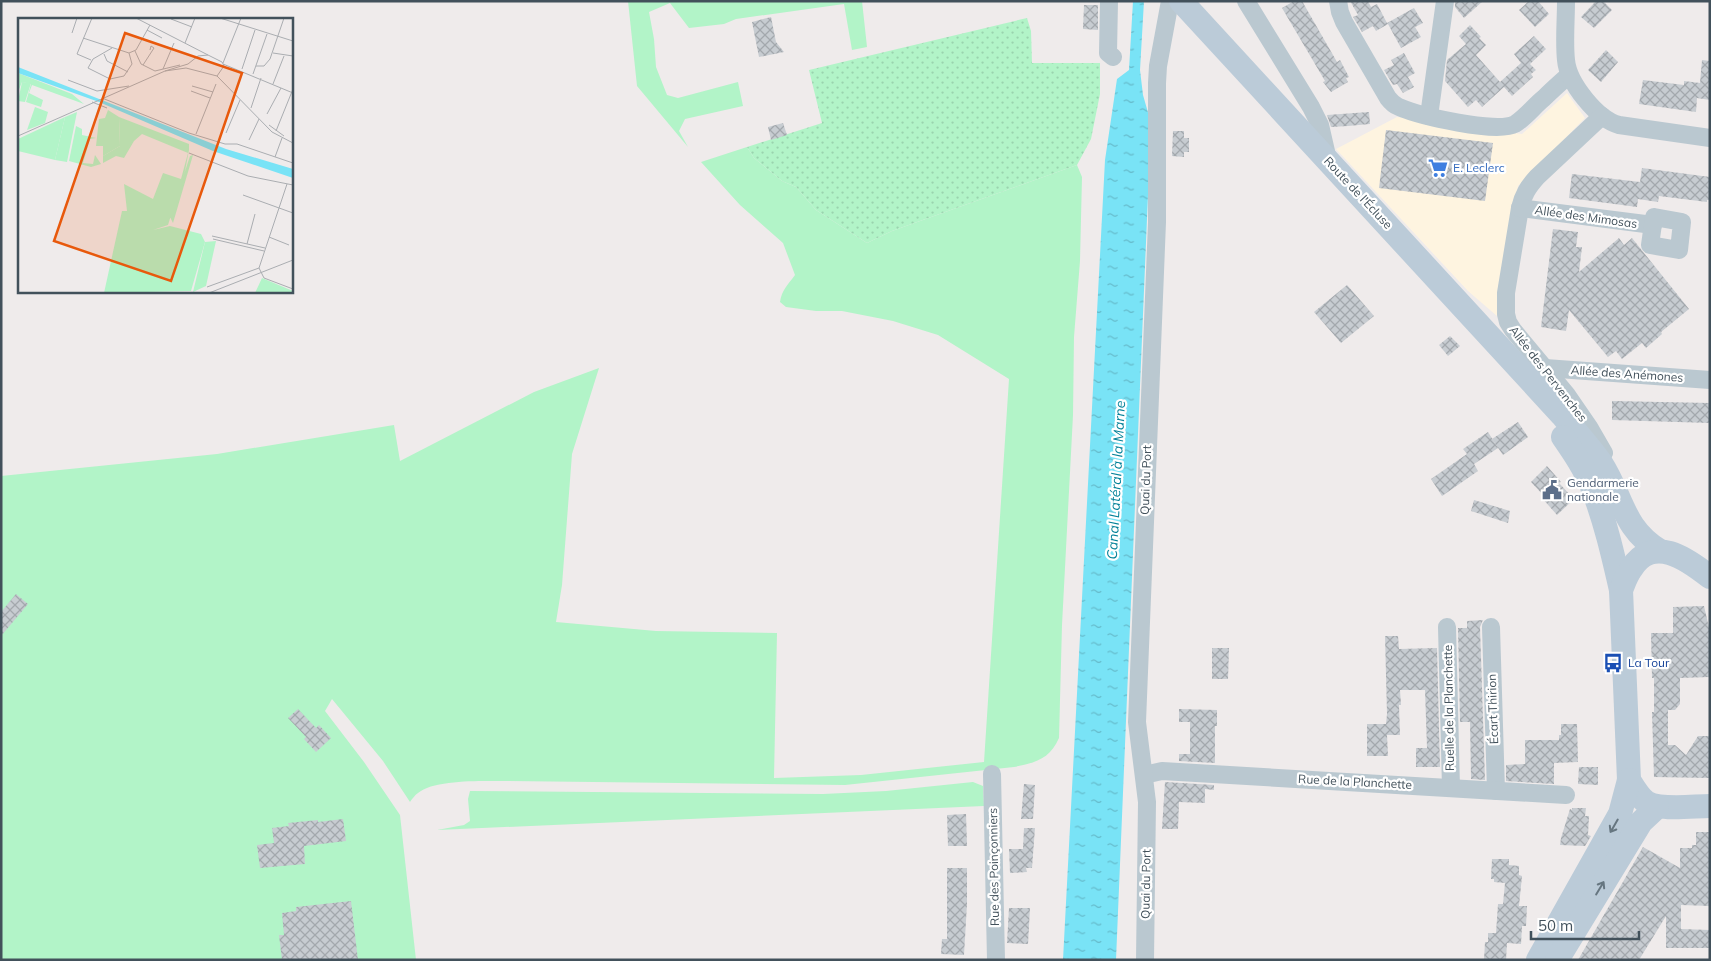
<svg xmlns="http://www.w3.org/2000/svg" width="1711" height="961" font-family="Mulish,sans-serif">
	<defs>
		<pattern id="park-dots" width="8" height="8" patternUnits="userSpaceOnUse" patternTransform="scale(1.25)"><rect width="8" height="8" fill="#b2f4c8"/><path d="M2 2h.1M6 6h.1" fill="none" stroke="#9ad3ae" stroke-width="1.8" stroke-linecap="round"/></pattern>
		<pattern id="water-ripples" width="26" height="14" patternUnits="userSpaceOnUse" patternTransform="scale(1.25)"><rect width="26" height="14" fill="#79e3f6"/><path d="M2 4q2-2 4 0t4 0M15 11q2-2 4 0t4 0" fill="none" stroke="#65baca"/></pattern>
		<pattern id="building-cross-hatch" width="8" height="8" patternUnits="userSpaceOnUse" patternTransform="scale(1.25)"><rect width="8" height="8" fill="#c7ccd1"/><path d="M0 0l8 8M0 8l8-8" fill="none" stroke="#a3a8ad"/></pattern>
	</defs>
	<rect width="100%" height="100%" fill="#efebeb"/>
	<path fill="#fef4e0" d="M1567 93 1585 118 1518 186 1497 316 1468 291 1336 149 1397 117 1522 134Z"/>
	<g fill="#b2f4c8">
		<path d="M628 1H862L867 47 852 50 844 4 736 19 724 24 689 28 670 3 649 12 654 39 656 67 667 95 678 98 738 82 743 106 685 119 679 131 688 147 637 86Z"/>
		<path d="M747 147 754 158 782 181 796 187 816 210 867 243 892 231 1077 165 1082 177 1080 261 1074 337 1073 415 1062 625 1059 738C1050 759 1035 763 1014 767L845 785 506 781C485 781 434 779 418 793 415 795 412 799 410 802L383 761 332 699 325 711 364 762 400 815 416 960H1V476L217 454 394 425 400 461 534 392 599 368 572 454 562 585 556 622 656 631 777 633 774 778 861 775 984 762 1009 379 938 335 893 321 842 311H816L786 307 780 302C782 289 788 285 795 275L783 243 740 205 701 162Z"/>
		<path d="M973 782 983 786 984 806 437 830 464 825 470 821 468 799 470 791 823 794 886 791Z"/>
	</g>
	<path fill="url(#park-dots)" d="M1027 18 1031 31 1032 63H1100V94L1091 139 1077 165 892 231 867 243 816 210 796 187 782 181 754 158 747 147 822 123 809 70Z"/>
	<path fill="url(#water-ripples)" d="M1133 1H1144L1140 70 1143 95 1151 123 1116 960H1063L1105 160 1117 79 1129 70Z"/>
	<g fill="url(#building-cross-hatch)">
		<path d="M1294 1H1302L1337 62 1340 60 1349 77 1346 78 1348 82 1331 92 1323 82 1325 81 1282 8Z"/>
		<path d="M1350 1H1368L1371 7 1377 4 1387 23 1414 8 1423 23 1415 27 1421 37 1401 48 1388 24 1376 31 1373 26 1362 32 1353 17 1358 15Z"/>
		<path d="M1455 1H1483L1464 18 1455 7Z"/>
		<path d="M1529 1H1538L1549 14 1535 27 1519 10Z"/>
		<path d="M1596 1H1603L1612 10 1594 28 1581 17Z"/>
		<path d="M1084 5H1098V30L1083 29Z"/>
		<path d="M771 17 776 42 784 52 759 57 752 22Z"/>
		<path d="M1470 25 1481 37 1479 38 1486 45 1476 55 1500 82 1521 63 1514 54 1534 36 1546 49 1530 64 1536 70 1531 74 1533 77 1523 86 1512 96 1504 87 1482 107 1476 100 1468 107 1445 81 1447 60 1466 44 1459 36Z"/>
		<path d="M1606 50 1618 62 1601 82 1588 70Z"/>
		<path d="M1404 53 1415 73 1408 77 1414 87 1403 93 1397 84 1393 85 1384 70 1394 65 1391 60Z"/>
		<path d="M1702 60 1710 61V100L1697 98 1696 112 1639 104 1643 80 1684 85V81L1700 83Z"/>
		<path d="M1369 112 1370 124 1348 126 1331 127 1327 115Z"/>
		<path d="M783 123 787 135 771 140 768 127Z"/>
		<path d="M1386 130 1493 143 1485 201 1379 188Z"/>
		<path d="M1173 131H1184V138H1189V152H1184V157L1172 156Z"/>
		<path d="M1642 168 1710 177V200H1707V202L1659 196 1658 202 1638 199 1637 207 1569 198 1572 174 1640 182Z"/>
		<path d="M1553 229 1578 232 1576 247H1582L1579 272 1619 238 1624 245 1632 238 1689 309 1661 332 1662 334 1646 348 1642 343 1622 359 1616 351 1608 357 1569 310 1566 331 1541 327Z"/>
		<path d="M1347 285 1374 316 1341 343 1314 312Z"/>
		<path d="M1450 336 1460 346 1448 356 1439 345Z"/>
		<path d="M1612 401 1710 403V423L1612 420Z"/>
		<path d="M1518 422 1528 437 1503 455 1492 439Z"/>
		<path d="M1488 432 1498 448 1474 464 1478 471 1442 496 1431 479 1467 454 1463 449Z"/>
		<path d="M1547 466 1561 482 1559 483 1574 499 1557 515 1542 498 1544 496 1531 482Z"/>
		<path d="M1474 500 1510 511 1508 523 1471 511Z"/>
		<path d="M16 594 28 604 1 636V612Z"/>
		<path d="M1704 606 1710 632V677L1680 678V704L1675 710H1668V745H1675L1686 755 1698 736H1710V778L1654 777 1652 712H1654V678H1652L1651 633H1673V607Z"/>
		<path d="M1483 620 1480 627 1485 780 1471 779 1470 722H1460L1458 628H1467V621Z"/>
		<path d="M1385 636H1398L1399 649 1437 648 1440 767H1416V748H1427L1425 690H1400L1401 705H1399L1400 735H1387L1388 756H1367V724H1386L1387 714Z"/>
		<path d="M1212 648H1229L1228 679H1212Z"/>
		<path d="M298 709 316 728 319 725 331 738 316 752 304 739 306 737 288 718Z"/>
		<path d="M1179 709 1217 710V726H1215V763L1179 761V754H1190V722H1179Z"/>
		<path d="M1561 724H1577L1578 762 1554 763V784L1506 781V765L1525 764V740H1559V735H1561Z"/>
		<path d="M1579 767H1598V785L1578 784Z"/>
		<path d="M1165 782 1214 785V790L1205 789V803L1179 802 1178 829H1162Z"/>
		<path d="M1024 784 1035 785 1033 819H1021Z"/>
		<path d="M1572 808H1586L1585 816H1589L1588 835 1591 836 1585 846 1560 845 1561 838 1570 809 1572 810Z"/>
		<path d="M966 814 967 846H948L947 815Z"/>
		<path d="M343 819 346 841 304 846 305 864 260 868 257 845 274 843 272 828 289 826 288 823 318 820V822Z"/>
		<path d="M1024 828H1035L1032 868H1026L1027 872 1010 873 1009 849H1023Z"/>
		<path d="M1696 832H1710V906L1681 905V929L1710 930V948H1666V916L1639 960H1578L1643 847 1680 868V848H1692V845H1696Z"/>
		<path d="M1492 859H1509V865L1519 866V875L1522 876 1519 906H1527L1526 926H1522L1521 944 1507 943 1506 960H1484L1485 942H1488V933H1496L1498 904H1503L1505 883 1494 882V879H1491Z"/>
		<path d="M947 868H967V904L964 955 941 954 942 939H947Z"/>
		<path d="M351 901 358 960H282L279 935H284L282 913 296 911V907Z"/>
		<path d="M1009 908H1030L1028 944 1007 943Z"/>
	</g>
	<g fill="none" stroke-linecap="round" stroke-linejoin="round">
		<g stroke="#bac8d0" stroke-width="18">
			<path d="M1109 1 1108 53 1113 57"/>
			<path d="M1246 1 1311 107 1320 125 1328 160"/>
			<path d="M1338 1 1340 12 1344 22 1388 98C1391 102 1394 105 1399 107 1420 116 1497 134 1515 124 1526 117 1534 106 1544 98 1552 90 1561 82 1569 75"/>
			<path d="M1566 1C1566 21 1564 41 1566 60 1568 83 1597 119 1619 125L1710 138"/>
			<path d="M1429 116 1445 1"/>
			<path d="M1602 116 1537 177C1528 187 1523 195 1520 208L1506 293V314L1508 322 1513 330 1567 395 1589 427 1604 453"/>
			<path d="M1520 208 1653 225"/>
			<path d="M1654 217 1682 222 1679 250 1650 245Z"/>
			<path d="M1545 368 1710 380"/>
			<path d="M1447 627 1451 788"/>
			<path d="M1491 627 1496 791"/>
			<path d="M992 774 996 960"/>
			<path d="M1144 775 1162 771 1566 795"/>
			<path d="M1145 960 1147 802 1137 722 1157 222V83L1158 66 1170 1"/>
		</g>
		<g stroke="#bbcbd8" stroke-width="24">
			<path d="M1181 1 1562 415C1575 431 1589 446 1601 463 1623 497 1622 528 1660 551"/>
			<path d="M1563 437C1574 453 1585 469 1592 487 1605 520 1613 555 1621 590"/>
			<path d="M1710 577C1687 559 1653 534 1631 569 1626 576 1624 583 1621 590L1629 780C1634 788 1639 797 1646 802 1660 811 1693 806 1710 806"/>
			<path d="M1538 960 1620 814 1629 780"/>
			<path d="M1557 960 1641 822 1657 807"/>
		</g>
	</g>
	<defs><path id="oneway-shaft" d="M-6 0H5M1.5-3L5.5 0L1.5 3" fill="none" stroke-width="1.6" stroke-linecap="round" stroke-linejoin="round" transform="scale(1.25)"/></defs>
	<g stroke="#667680">
		<use href="#oneway-shaft" transform="translate(1614 826) rotate(120)"/>
		<use href="#oneway-shaft" transform="translate(1600 888) rotate(-59)"/>
	</g>
	<defs>
		<symbol id="supermarket-bare" viewBox="-9 -9 18 18"><path d="M-6-5.5h2.5l.6 2H6L4.5 2H-2.5L-4.4-4H-6ZM-1.5 3.2a1.3 1.3 0 1 0 .1 0ZM3 3.2a1.3 1.3 0 1 0 .1 0Z" fill="#3f7fe0" stroke="#fff" stroke-width="2.5" paint-order="stroke"/></symbol>
		<symbol id="civic-bare" viewBox="-9 -9 18 18"><path d="M-.6-6.5H3V-4.5H.6V-3L4-1V1h2V6H-6V1h2V-1L-.6-3ZM-1.2 2.5V6h2.4V2.5Z" fill="#5c6f8a" stroke="#fff" stroke-width="2.5" paint-order="stroke"/></symbol>
		<symbol id="bus-bare" viewBox="-9 -9 18 18"><path d="M-5-6H5V4H4V6H2V4H-2V6H-4V4H-5ZM-3.5-4V0h7V-4ZM-3.5 1.2v1.5H-2V1.2ZM2 1.2v1.5H3.5V1.2Z" fill="#1a4fb4" stroke="#fff" stroke-width="2.5" paint-order="stroke"/></symbol>
	</defs>
	<g fill-rule="evenodd">
		<use href="#supermarket-bare" x="1424" y="154" width="28" height="28"/>
		<use href="#civic-bare" x="1538" y="476" width="28" height="28"/>
		<use href="#bus-bare" x="1599" y="649" width="28" height="28"/>
	</g>
	<g text-anchor="middle" stroke-width="4.5" stroke-linejoin="round" paint-order="stroke">
		<g font-size="12" fill="#366cbe" stroke="#fff" text-anchor="start">
			<text x="1453" y="172">E. Leclerc</text>
		</g>
		<g font-size="12" fill="#42515b" stroke="#fff">
			<text transform="translate(1358 193) rotate(47)" y="4">Route de l'Écluse</text>
			<text transform="translate(1586 217) rotate(8)" y="4">Allée des Mimosas</text>
			<text transform="translate(1548 374) rotate(52)" y="4">Allée des Pervenches</text>
			<text transform="translate(1627 374) rotate(4)" y="4">Allée des Anémones</text>
			<text transform="translate(1146 480) rotate(-88)" y="4">Quai du Port</text>
			<text transform="translate(1449 708) rotate(-91)" y="4">Ruelle de la Planchette</text>
			<text transform="translate(1493 709) rotate(-92)" y="4">Écart Thirion</text>
			<text transform="translate(1355 782) rotate(3)" y="4">Rue de la Planchette</text>
			<text transform="translate(994 867) rotate(-91)" y="4">Rue des Poinçonniers</text>
			<text transform="translate(1146 884) rotate(-89)" y="4">Quai du Port</text>
		</g>
		<g font-size="12" fill="#4e5e75" stroke="#fff" text-anchor="start">
			<text x="1567" y="487">Gendarmerie<tspan x="1567" dy="14">nationale</tspan></text>
		</g>
		<g font-size="12" fill="#164399" stroke="#fff" text-anchor="start">
			<text x="1628" y="667">La Tour</text>
		</g>
		<g font-size="14" font-style="italic" fill="#038198" stroke="#fff">
			<text transform="translate(1116 480) rotate(-87)" y="5">Canal Latéral à la Marne</text>
		</g>
	</g>
	<g transform="translate(18 18)">
		<rect width="275" height="275" fill="#efebeb"/>
		<path d="M0 55 54 76 66 86 14 67 11 75 25 82 23 89 8 84 13 66 4 64 0 74ZM59 94 49 144 37 142 47 99ZM101 99 171 126V132L167 153 150 207 135 212 152 208 183 216 187 224 173 273 86 275 104 193H109L106 166 135 181 145 155 163 161 170 135 124 116 116 123 106 140 98 138 85 145V138L102 128ZM58 108 64 111V117L78 120 72 121 65 145 75 146 77 137 83 146 73 149 51 143ZM175 137 155 205 152 199 172 138Z" fill="#b2f4c8"/>
		<path d="M4 64 13 65 7 84 0 83ZM17 89 30 94 27 105 9 112ZM90 92 101 99 102 128 85 138V128H78L81 101 87 100ZM47 99 37 142 0 133V121ZM198 223 188 268 175 274 187 224ZM244 260 275 273V275H237Z" fill="#b2f4c8"/>
		<path d="M0 49 208 131 275 151V160L195 133 81 84 0 55Z" fill="#79e3f6"/>
		<path fill="none" stroke="#aaadb1" stroke-width="1" d="M118 0 190 37M202 0 275 23M153 1 174 9M129 12 144 20M54 15 59 0M65 20 111 35 118 32 132 7M167 25 177 0M94 30 75 41 70 50 92 61 106 58 114 46 111 35M117 33 123 46 137 53 162 47M255 35 275 38M86 36 89 43 110 54M73 42 59 36 74 0M205 45 223 0M205 46 275 75M125 47 136 30 133 28 132 32M238 48H246L252 41 266 0M145 51 156 25M224 51 237 12M235 56 249 16M199 58 254 114 275 125M50 62 79 73 111 68M255 66 266 38M174 68 195 74M173 73 192 80M84 80 171 115 207 126H219L275 145M74 84 89 90M233 90 243 60M249 96 263 70M251 107 266 118M258 113 275 71M208 115 222 82M178 116 198 66M0 118 147 53 170 46 180 38 190 37 204 44 206 48 199 58 168 50 147 53M231 122 241 101M171 135 230 158 275 167M257 139 264 120M225 177 275 195M194 218 247 230M251 219 271 227M195 221 246 233M229 226 237 196M241 250 246 260 275 271M189 269 241 250 269 166M191 275 275 242"/>
		<path fill="#e8590c" fill-opacity="0.15" stroke="#e8590c" stroke-width="2.5" d="M107 15 224 55 153 263 36 223Z"/>
		<rect width="275" height="275" fill="none" stroke="#42515b" stroke-width="2.5"/>
	</g>
	<rect width="1711" height="961" fill="none" stroke="#42515b" stroke-width="5"/>
	<path d="M1531 931v8h108v-8" fill="none" stroke="#42515b" stroke-width="2.5"/>
	<text x="1538" y="931" font-size="15" fill="#42515b" stroke="#ffffff" stroke-width="4" paint-order="stroke">50 m</text>
</svg>
